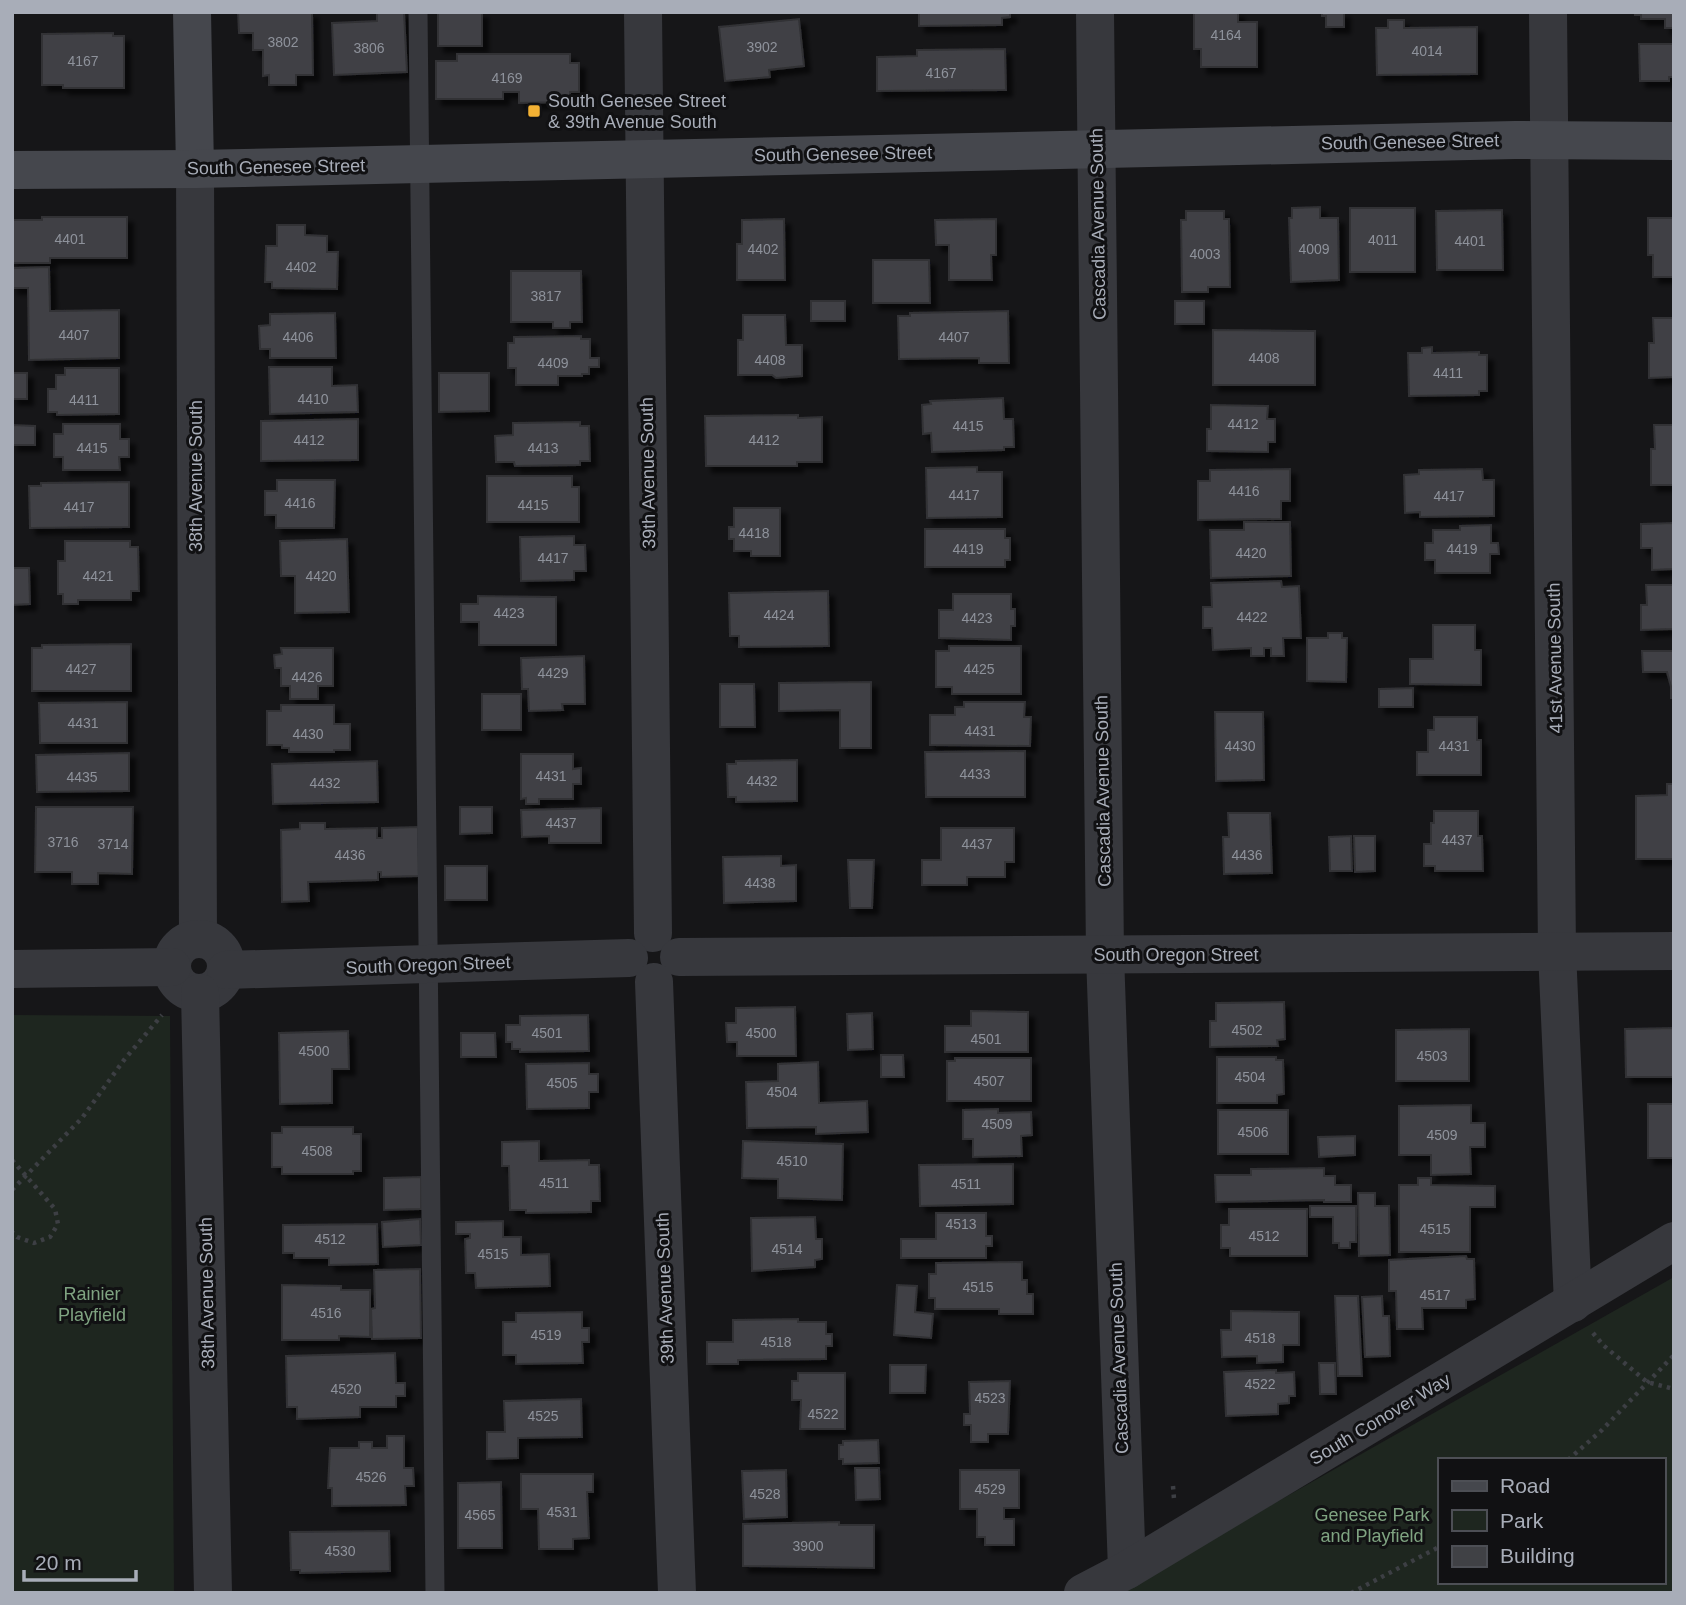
<svg xmlns="http://www.w3.org/2000/svg" width="1686" height="1605" font-family="Helvetica,sans-serif">
	<defs>
		<filter id="shadow"><feDropShadow dx="6" dy="6" stdDeviation="2" flood-color="#0009"/></filter>
	</defs>
	<rect width="100%" height="100%" fill="#161618"/>
	<g fill="#1e261f" fill-rule="evenodd">
		<path d="M12 1015 170 1016 174 1593H12Z"/>
		<path d="M1674 1277V1593H1116ZM1439 1460H1663V1582H1439Z"/>
	</g>
	<g fill="#404145" stroke="#303034" stroke-width="2" filter="url(#shadow)">
		<path d="M238 12H312L313 75H296V85H269V75L263 76V50H253V33H239Z"/>
		<path d="M404 12 407 72 334 75 332 23 377 21V13Z"/>
		<rect x="438" y="12" width="44" height="34"/>
		<path d="M919 12H1010V17L1002 18V25L919 26Z"/>
		<path d="M1194 12H1238V22H1257V67H1201V49H1194Z"/>
		<path d="M1322 12H1344V27H1326V16H1322Z"/>
		<path d="M1635 12H1674V28H1665V19H1641V15H1635Z"/>
		<path d="M799 19 804 66 769 70 770 77 725 81 719 27Z"/>
		<path d="M1388 20H1404V28L1477 27V74L1377 75 1376 28H1388Z"/>
		<path d="M113 33V36H124V88H63V85H42V34Z"/>
		<path d="M1639 44H1674V77H1669V81H1640Z"/>
		<path d="M1005 49 1006 90 877 91V57L917 56V50Z"/>
		<path d="M457 54H570V63H579V92H570V102L519 103V92H503V99H436V61H457Z"/>
		<path d="M1320 207V218H1338L1339 280 1291 282 1289 218H1292V208Z"/>
		<rect x="1350" y="208" width="65" height="64"/>
		<path d="M1502 210 1503 270H1437L1436 211Z"/>
		<path d="M1186 211H1224V219H1229L1230 287H1208V292H1182L1181 220H1186Z"/>
		<path d="M42 217H127V258H50V263H12V220H42Z"/>
		<path d="M1648 218H1674V277H1653V255H1648Z"/>
		<path d="M784 219 785 280H737V244H742V220Z"/>
		<path d="M996 219V255H991L992 280H949V245H936L935 220Z"/>
		<path d="M277 225H305V235L327 236V252H338L337 289 272 288V282H265L266 246H277Z"/>
		<path d="M873 260H929L930 303H873Z"/>
		<path d="M49 267 50 311 119 310V358L29 360 28 288H12V268Z"/>
		<path d="M511 271H581L582 322H570V328H553V322H511Z"/>
		<rect x="811" y="301" width="34" height="20"/>
		<rect x="1175" y="301" width="29" height="23"/>
		<path d="M1008 311 1009 363H979V358L899 359 898 316H910V313Z"/>
		<path d="M335 313 336 358H270V349H260L259 326 270 325V314Z"/>
		<path d="M743 315H785L786 345H802V376L776 378 772 375H738V340H743Z"/>
		<path d="M1653 318H1674V377L1649 378V343H1654Z"/>
		<path d="M1213 330 1315 331V385H1213Z"/>
		<path d="M581 336V339H590V358H599V367H589V374H582V376H558V385H516V368H508V343H514V337Z"/>
		<path d="M1432 347V353L1479 352V355H1487V391H1479V395L1409 396 1408 353H1422V348Z"/>
		<path d="M269 367H332V386L357 385 358 412 270 414Z"/>
		<path d="M65 368H119V414L57 415V412H48V389H56V375H65Z"/>
		<rect x="12" y="373" width="15" height="26"/>
		<path d="M439 373H489V411L439 412Z"/>
		<path d="M1003 398 1004 419H1013L1014 447H1004V450L932 452 931 433 923 434 922 405 931 404 930 401Z"/>
		<path d="M1211 405 1268 406 1267 419H1275V442H1268V452L1207 451V429H1211Z"/>
		<path d="M798 415V418L822 417V462H797V466H706L705 416Z"/>
		<path d="M358 419V460L261 461V421Z"/>
		<path d="M580 422V426H589L590 461H580V465L515 466 514 462H496L495 436 513 435V423Z"/>
		<path d="M63 424H120V439H129V457H119L120 470H63V457H54V434H63Z"/>
		<path d="M12 425 35 426V445H12Z"/>
		<path d="M1654 425H1674V485H1651V449H1655Z"/>
		<path d="M977 467V472H1002V517L927 518 926 468Z"/>
		<path d="M1290 469V501H1281V519L1198 520V481H1210V470Z"/>
		<path d="M1482 469 1483 480H1494V516L1420 517V512L1405 513 1404 475 1419 474V470Z"/>
		<path d="M487 476H572V487H579V522H487Z"/>
		<path d="M277 480H335L334 528H276V515H265V491H277Z"/>
		<path d="M129 482V527L30 528 29 486H41V483Z"/>
		<path d="M734 508H780V556H751V551H734V539H729V527H734Z"/>
		<path d="M1244 522H1290L1291 576 1211 578 1210 530H1244Z"/>
		<path d="M1674 523V569L1652 570V548H1641V524Z"/>
		<path d="M1491 525V543H1498L1499 554H1490V573H1435V560H1425V543H1433V530H1460V526Z"/>
		<path d="M925 529H1005V538H1010V560H1005V567H925Z"/>
		<path d="M574 536V545H585L586 571H574V580L521 581 520 537Z"/>
		<path d="M347 539 349 612 295 613V576H281L280 541Z"/>
		<path d="M65 541H130V547H138L139 591H131V600H78V604H63V594H58V561H65Z"/>
		<path d="M12 568H29L30 604 12 605Z"/>
		<path d="M1281 581 1282 587 1299 586 1301 638H1283L1284 656H1271V648H1264V656H1251V648L1213 650 1212 628H1203V607H1212L1211 583Z"/>
		<path d="M1646 585H1674V629L1641 630V605H1647Z"/>
		<path d="M828 591 829 646 739 647V636H730L729 593Z"/>
		<path d="M953 594H1011V609H1015V626H1011V640L939 638V610H953Z"/>
		<path d="M478 596 556 597V645H479V622H461V604H478Z"/>
		<path d="M1433 625H1475V650H1481V685L1410 684V659H1433Z"/>
		<path d="M1328 633H1342V638H1347L1346 682 1307 681V638H1328Z"/>
		<path d="M131 644V691H32V648H42V645Z"/>
		<path d="M949 646H1021V694H952V687H936V651H949Z"/>
		<path d="M281 648H333V686H318V699H290V686H281V668H275L274 655 282 654Z"/>
		<path d="M1642 651H1674V698H1671V687L1667 672H1643Z"/>
		<path d="M584 656 585 704H562L563 710 529 711 528 689H522L521 658Z"/>
		<path d="M871 682V748H840V710L779 711V683Z"/>
		<path d="M720 684H754L755 727H720Z"/>
		<path d="M1413 688V707H1379V689Z"/>
		<rect x="482" y="694" width="39" height="36"/>
		<path d="M127 702V743H40L39 703Z"/>
		<path d="M964 702H1025L1024 717H1031L1030 746 930 745V715H955V707H964Z"/>
		<path d="M281 705H334V724H350V750H334V752H289V748H282V745H267V711H281Z"/>
		<path d="M1215 712H1263L1264 780 1216 781Z"/>
		<path d="M1434 717H1477V740H1481V775H1417V752H1428V730H1434Z"/>
		<path d="M1025 751V797H926L925 752Z"/>
		<path d="M129 753V791L37 792 36 755Z"/>
		<path d="M521 754H573V769L581 768V784H573V799H539V804H526V798L521 799Z"/>
		<path d="M797 760V801L736 802V797H728L727 764H736V761Z"/>
		<path d="M377 761 378 802 273 804 272 764Z"/>
		<path d="M1667 784H1674V859H1636V796L1667 795Z"/>
		<path d="M36 807H133L132 874 98 873V884H72V872H35Z"/>
		<path d="M460 807H492V833L460 834Z"/>
		<path d="M601 808V843H549V836L522 837 521 810Z"/>
		<path d="M1434 811H1478V836H1482L1483 871H1435V866H1424V844H1431V823H1434Z"/>
		<path d="M1228 813H1270L1272 873 1224 874 1223 837H1229Z"/>
		<path d="M300 823H325V829L377 828V838H382V828L418 827 419 876 381 877V872H378V880L308 882 309 901 282 902 281 830 300 829Z"/>
		<path d="M941 828H1014V862H1005V877H967V885H922V860H941Z"/>
		<path d="M1351 836 1352 871H1330L1329 837Z"/>
		<path d="M1354 836H1375V871L1355 872Z"/>
		<path d="M781 856V866L796 865V901L724 903 723 857Z"/>
		<path d="M848 860H874L872 908H850Z"/>
		<rect x="445" y="866" width="42" height="34"/>
		<path d="M1284 1002 1285 1039 1277 1040 1278 1046 1210 1047V1021H1216V1003Z"/>
		<path d="M795 1007 796 1056H737V1042H727L726 1023H736V1008Z"/>
		<path d="M971 1011 1028 1012V1052H945V1026H971Z"/>
		<path d="M872 1013 873 1049 848 1050 847 1014Z"/>
		<path d="M588 1015 589 1051 520 1052V1049H512V1042H506V1025H520V1016Z"/>
		<path d="M1674 1028V1077H1626L1625 1029Z"/>
		<path d="M1469 1029V1081H1396V1030Z"/>
		<path d="M348 1031 349 1069H332V1103L280 1104 279 1033Z"/>
		<path d="M461 1033H495L496 1057H461Z"/>
		<path d="M881 1055H903L904 1077H881Z"/>
		<path d="M1217 1057H1276V1060H1283L1284 1094 1277 1095V1103H1217Z"/>
		<path d="M955 1058H1031V1101H947V1061H955Z"/>
		<path d="M818 1062 819 1103 867 1101 868 1132 816 1134V1127L747 1128 746 1082 778 1081V1064Z"/>
		<path d="M589 1063V1074H598V1092H589V1108L527 1109 526 1064Z"/>
		<rect x="1648" y="1104" width="26" height="54"/>
		<path d="M1471 1105V1123H1485V1147H1470L1471 1174 1431 1175V1155H1399V1106Z"/>
		<path d="M998 1109V1113L1031 1112 1032 1135 1021 1136 1022 1156 973 1157V1139H963V1110Z"/>
		<rect x="1218" y="1110" width="70" height="44"/>
		<path d="M282 1127H353V1134H361V1171H353V1174H282V1167H272V1133H282Z"/>
		<path d="M1355 1136V1155L1319 1157 1318 1137Z"/>
		<path d="M539 1141V1161L589 1160V1165H599L600 1201H591V1212L526 1213V1210H510L509 1166H502V1142Z"/>
		<path d="M743 1141 843 1144 842 1200 778 1198V1179L742 1178Z"/>
		<path d="M1013 1164V1204L920 1206 919 1165Z"/>
		<path d="M1324 1168V1176H1335V1185H1351V1202H1324V1200L1216 1202 1215 1175H1251V1169Z"/>
		<path d="M421 1177V1209L384 1210V1178Z"/>
		<path d="M1418 1178H1431V1185L1495 1186V1207H1470V1252H1399V1185H1418Z"/>
		<path d="M1358 1193H1375V1206H1389L1390 1255 1359 1256Z"/>
		<path d="M1310 1206H1356V1242H1350V1248H1339V1243H1333V1217H1310Z"/>
		<path d="M1229 1209H1307V1256H1230V1248H1221V1225H1229Z"/>
		<path d="M936 1213H986V1236H992V1246H986V1258H901V1239H936Z"/>
		<path d="M815 1217 816 1239H822V1259L815 1260V1267L752 1271 751 1218Z"/>
		<path d="M420 1219 421 1245 383 1247 382 1222Z"/>
		<path d="M503 1221V1237H521V1255L549 1254 550 1286 476 1288 475 1273H466L465 1239 470 1238V1234H456V1222Z"/>
		<path d="M377 1224 378 1264 329 1265V1258H294V1253H283V1225Z"/>
		<path d="M1466 1256 1467 1259H1474L1475 1299 1466 1300V1308H1422L1423 1329H1397L1396 1291H1389V1260Z"/>
		<path d="M1022 1262V1280H1027V1294H1033V1314H999V1309H935V1298H929V1274H936V1263Z"/>
		<path d="M420 1269 421 1338 372 1339 371 1309 375 1308 374 1270Z"/>
		<path d="M282 1285 341 1286V1290H370V1337L339 1336V1340H282Z"/>
		<path d="M897 1285 917 1286 915 1312 933 1314 931 1338 894 1335Z"/>
		<path d="M1335 1296H1358L1362 1376H1338Z"/>
		<path d="M1382 1296 1383 1316H1389L1390 1356 1365 1357 1362 1297Z"/>
		<path d="M1231 1311 1299 1312V1345H1283V1362L1257 1363V1356L1222 1357 1221 1330H1231Z"/>
		<path d="M582 1312V1328H589V1342H582L583 1363 516 1364V1355H503V1322H516V1313Z"/>
		<path d="M798 1319V1322H826V1334H832V1346H826V1359L738 1360V1364H707V1342H733V1320Z"/>
		<path d="M395 1353 396 1383H405V1396H396V1407H360V1417L297 1419V1407H287L286 1356Z"/>
		<path d="M1319 1363H1335L1336 1394H1320Z"/>
		<path d="M890 1365H926L925 1393H890Z"/>
		<path d="M1276 1370V1373L1294 1372 1295 1396H1289V1403L1278 1404V1414L1226 1416 1224 1372Z"/>
		<path d="M798 1373H845V1429H800L801 1400H792V1381H798Z"/>
		<path d="M1010 1381 1008 1434H988V1442H971V1425H964V1414H970L969 1382Z"/>
		<path d="M581 1399 582 1437 518 1438V1458L487 1459V1432H505L504 1401Z"/>
		<path d="M387 1436H404V1468H413L414 1486H405L406 1505 332 1506V1488H328L330 1448H359V1442H372V1448H387Z"/>
		<path d="M878 1440 879 1463 843 1464V1459H839V1445H843V1441Z"/>
		<path d="M855 1468H879L880 1499 856 1500Z"/>
		<path d="M786 1470 787 1517 744 1519 742 1471Z"/>
		<path d="M960 1470H1019V1508H1004V1519H1014V1545H985V1537H977V1509H960Z"/>
		<path d="M521 1474H593V1492H587L589 1538 573 1539V1549H539L538 1509H521Z"/>
		<path d="M501 1482 502 1548H458V1483Z"/>
		<path d="M839 1522V1525H874V1568L743 1566V1524Z"/>
		<path d="M389 1531 390 1571 300 1573V1570H291L290 1532Z"/>
	</g>
	<g fill="none" stroke-linecap="round" stroke-linejoin="round">
		<g stroke="#3d3f44" stroke-width="4.5" stroke-dasharray="3.5 5" stroke-linecap="butt">
			<path d="M12 1160 55 1209 58 1224 50 1237 34 1243 17 1237 12 1232"/>
			<path d="M12 1190 82 1118 124 1060 162 1015"/>
			<path d="M1593 1333 1603 1345 1647 1382 1674 1389"/>
			<path d="M1568 1460 1602 1430 1674 1355"/>
			<path d="M1173 1486 1174 1499"/>
			<path d="M1351 1593 1439 1547"/>
		</g>
		<path stroke="#37383d" stroke-width="19" d="M418 12 435 1593"/>
		<g stroke="#37383d" stroke-width="38">
			<path d="M643 12 653 933"/>
			<path d="M1095 12 1105 955 1127 1570"/>
			<path d="M1548 12 1557 952 1573 1303"/>
			<path d="M195 169 198 939"/>
			<circle cx="199" cy="966" r="27"/>
			<path d="M679 957 1674 951"/>
			<path d="M12 969 172 967"/>
			<path d="M226 970 629 958"/>
			<path d="M654 982 677 1593"/>
			<path d="M200 993 213 1593"/>
			<path d="M1083 1593 1127 1570 1674 1241"/>
		</g>
		<g stroke="#45474d" stroke-width="38">
			<path d="M192 12 195 169"/>
			<path d="M12 170 195 169 1515 140 1674 141"/>
		</g>
	</g>
	<rect fill="#f2b134" stroke="#111113" stroke-width="2.5" x="527" y="104" width="14" height="14" rx="3.5"/>
	<g text-anchor="middle" stroke-width="6" stroke-linejoin="round" paint-order="stroke">
		<g font-size="14" fill="#8e929b">
			<text x="1226" y="40">4164</text>
			<text x="283" y="47">3802</text>
			<text x="762" y="52">3902</text>
			<text x="369" y="53">3806</text>
			<text x="1427" y="56">4014</text>
			<text x="83" y="66">4167</text>
			<text x="941" y="78">4167</text>
			<text x="507" y="83">4169</text>
			<text x="70" y="244">4401</text>
			<text x="1383" y="245">4011</text>
			<text x="1470" y="246">4401</text>
			<text x="763" y="254">4402</text>
			<text x="1314" y="254">4009</text>
			<text x="1205" y="259">4003</text>
			<text x="301" y="272">4402</text>
			<text x="546" y="301">3817</text>
			<text x="74" y="340">4407</text>
			<text x="298" y="342">4406</text>
			<text x="954" y="342">4407</text>
			<text x="1264" y="363">4408</text>
			<text x="770" y="365">4408</text>
			<text x="553" y="368">4409</text>
			<text x="1448" y="378">4411</text>
			<text x="313" y="404">4410</text>
			<text x="84" y="405">4411</text>
			<text x="1243" y="429">4412</text>
			<text x="968" y="431">4415</text>
			<text x="309" y="445">4412</text>
			<text x="764" y="445">4412</text>
			<text x="92" y="453">4415</text>
			<text x="543" y="453">4413</text>
			<text x="1244" y="496">4416</text>
			<text x="964" y="500">4417</text>
			<text x="1449" y="501">4417</text>
			<text x="300" y="508">4416</text>
			<text x="533" y="510">4415</text>
			<text x="79" y="512">4417</text>
			<text x="754" y="538">4418</text>
			<text x="968" y="554">4419</text>
			<text x="1462" y="554">4419</text>
			<text x="1251" y="558">4420</text>
			<text x="553" y="563">4417</text>
			<text x="98" y="581">4421</text>
			<text x="321" y="581">4420</text>
			<text x="509" y="618">4423</text>
			<text x="779" y="620">4424</text>
			<text x="1252" y="622">4422</text>
			<text x="977" y="623">4423</text>
			<text x="81" y="674">4427</text>
			<text x="979" y="674">4425</text>
			<text x="553" y="678">4429</text>
			<text x="307" y="682">4426</text>
			<text x="83" y="728">4431</text>
			<text x="980" y="736">4431</text>
			<text x="308" y="739">4430</text>
			<text x="1240" y="751">4430</text>
			<text x="1454" y="751">4431</text>
			<text x="975" y="779">4433</text>
			<text x="551" y="781">4431</text>
			<text x="82" y="782">4435</text>
			<text x="762" y="786">4432</text>
			<text x="325" y="788">4432</text>
			<text x="561" y="828">4437</text>
			<text x="1457" y="845">4437</text>
			<text x="63" y="847">3716</text>
			<text x="113" y="849">3714</text>
			<text x="977" y="849">4437</text>
			<text x="350" y="860">4436</text>
			<text x="1247" y="860">4436</text>
			<text x="760" y="888">4438</text>
			<text x="1247" y="1035">4502</text>
			<text x="547" y="1038">4501</text>
			<text x="761" y="1038">4500</text>
			<text x="986" y="1044">4501</text>
			<text x="314" y="1056">4500</text>
			<text x="1432" y="1061">4503</text>
			<text x="1250" y="1082">4504</text>
			<text x="989" y="1086">4507</text>
			<text x="562" y="1088">4505</text>
			<text x="782" y="1097">4504</text>
			<text x="997" y="1129">4509</text>
			<text x="1253" y="1137">4506</text>
			<text x="1442" y="1140">4509</text>
			<text x="317" y="1156">4508</text>
			<text x="792" y="1166">4510</text>
			<text x="554" y="1188">4511</text>
			<text x="966" y="1189">4511</text>
			<text x="961" y="1229">4513</text>
			<text x="1435" y="1234">4515</text>
			<text x="1264" y="1241">4512</text>
			<text x="330" y="1244">4512</text>
			<text x="787" y="1254">4514</text>
			<text x="493" y="1259">4515</text>
			<text x="978" y="1292">4515</text>
			<text x="1435" y="1300">4517</text>
			<text x="326" y="1318">4516</text>
			<text x="546" y="1340">4519</text>
			<text x="1260" y="1343">4518</text>
			<text x="776" y="1347">4518</text>
			<text x="1260" y="1389">4522</text>
			<text x="346" y="1394">4520</text>
			<text x="990" y="1403">4523</text>
			<text x="823" y="1419">4522</text>
			<text x="543" y="1421">4525</text>
			<text x="371" y="1482">4526</text>
			<text x="990" y="1494">4529</text>
			<text x="765" y="1499">4528</text>
			<text x="562" y="1517">4531</text>
			<text x="480" y="1520">4565</text>
			<text x="808" y="1551">3900</text>
			<text x="340" y="1556">4530</text>
		</g>
		<g font-size="18" fill="#a8adb8" stroke="#111113" text-anchor="start">
			<text x="548" y="107">South Genesee Street<tspan x="548" dy="21">&amp; 39th Avenue South</tspan></text>
		</g>
		<g font-size="18" fill="#a8adb8" stroke="#111113">
			<text transform="translate(1410 142) rotate(-1)" y="6">South Genesee Street</text>
			<text transform="translate(843 154) rotate(-1)" y="6">South Genesee Street</text>
			<text transform="translate(276 167) rotate(-1)" y="6">South Genesee Street</text>
			<text transform="translate(1098 224) rotate(-91)" y="6">Cascadia Avenue South</text>
			<text transform="translate(648 473) rotate(-91)" y="6">39th Avenue South</text>
			<text transform="translate(196 476) rotate(-90)" y="6">38th Avenue South</text>
			<text transform="translate(1555 658) rotate(-91)" y="6">41st Avenue South</text>
			<text transform="translate(1103 791) rotate(-91)" y="6">Cascadia Avenue South</text>
			<text x="1176" y="961">South Oregon Street</text>
			<text transform="translate(428 965) rotate(-2)" y="6">South Oregon Street</text>
			<text transform="translate(665 1288) rotate(-92)" y="6">39th Avenue South</text>
			<text transform="translate(207 1293) rotate(-91)" y="6">38th Avenue South</text>
			<text transform="translate(1119 1358) rotate(-92)" y="6">Cascadia Avenue South</text>
			<text transform="translate(1380 1419) rotate(-31)" y="6">South Conover Way</text>
		</g>
		<g font-size="18" fill="#7fa381" stroke="#111113">
			<text x="92" y="1300">Rainier<tspan x="92" dy="21">Playfield</tspan></text>
			<text x="1372" y="1521">Genesee Park<tspan x="1372" dy="21">and Playfield</tspan></text>
		</g>
	</g>
	<rect width="1686" height="1605" fill="none" stroke="#a8adb8" stroke-width="28"/>
	<rect x="1438" y="1458" width="228" height="126" fill="#111113" stroke="#4d4f55" stroke-width="2"/>
	<rect x="1452" y="1481" width="35" height="10" fill="#45474d" stroke="#4d4f55" stroke-width="2"/>
	<text x="1500" y="1493" font-size="21" fill="#a8adb8">Road</text>
	<rect x="1452" y="1510" width="35" height="21" fill="#1e261f" stroke="#4d4f55" stroke-width="2"/>
	<text x="1500" y="1528" font-size="21" fill="#a8adb8">Park</text>
	<rect x="1452" y="1546" width="35" height="21" fill="#404145" stroke="#4d4f55" stroke-width="2"/>
	<text x="1500" y="1563" font-size="21" fill="#a8adb8">Building</text>
	<path d="M24 1570v10h112v-10" fill="none" stroke="#a8adb8" stroke-width="3.5"/>
	<text x="35" y="1570" font-size="21" fill="#a8adb8" stroke="#111113" stroke-width="5" paint-order="stroke">20 m</text>
</svg>
